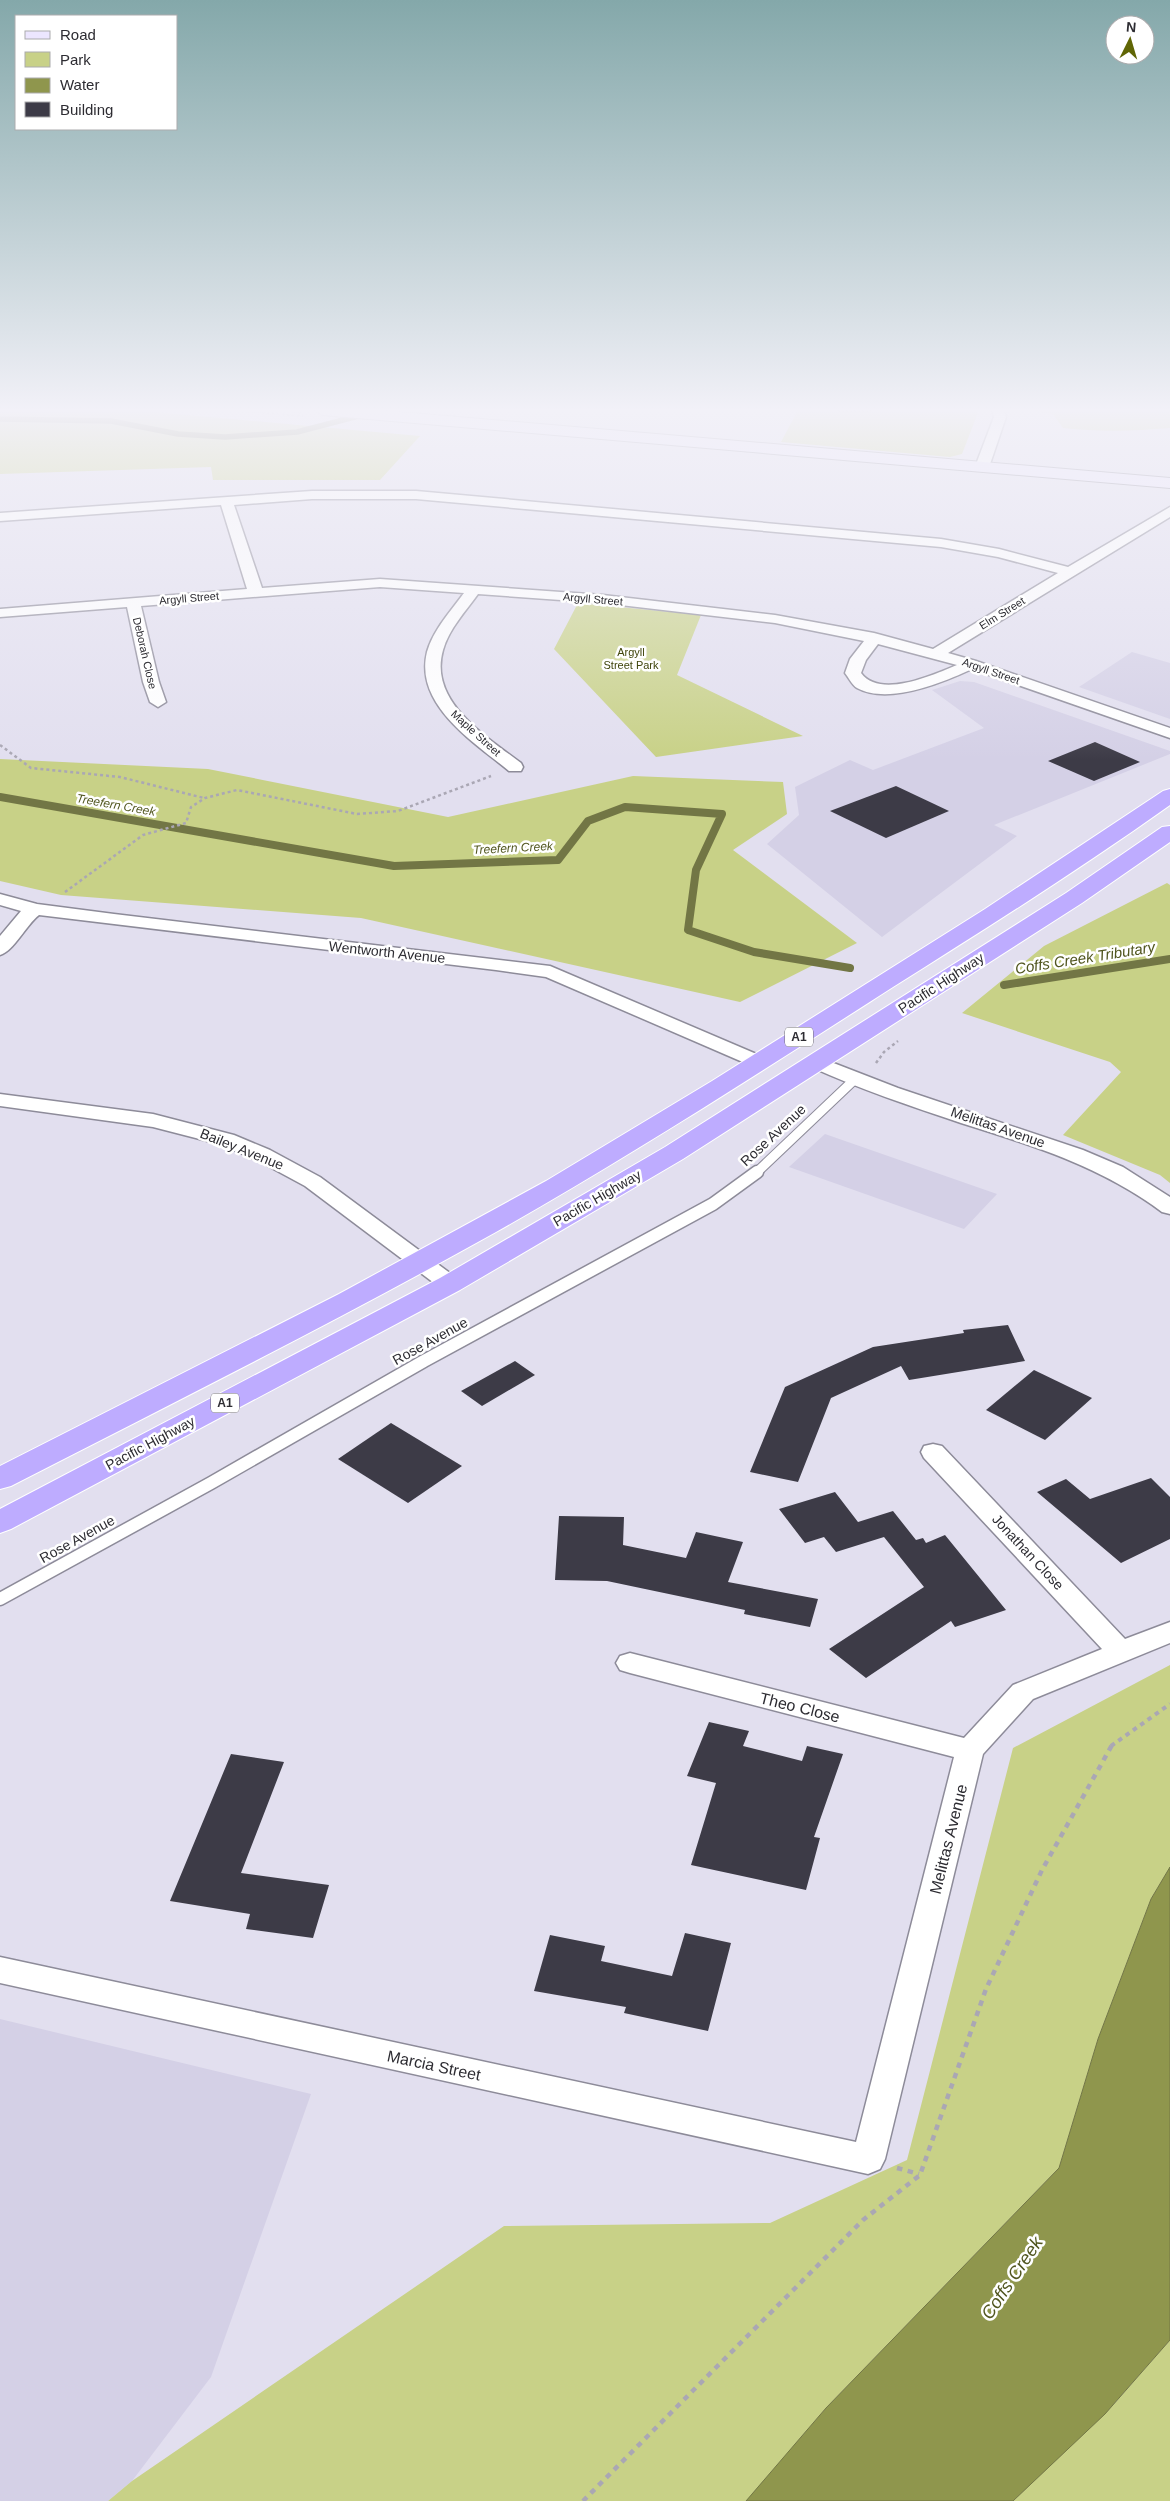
<svg xmlns="http://www.w3.org/2000/svg" width="1170" height="2501" font-family="Arial,sans-serif">
	<rect width="100%" height="100%" fill="#e2dfef"/>
	<g fill="#d4d0e6">
		<path d="M1132 652 1170 663V719L1079 687Z"/>
		<path d="M960 681 974 682 1170 751V754L994 825 1017 836 882 937 767 844 799 815 795 787 850 760 873 770 984 728 932 690Z"/>
		<path d="M825 1134 997 1194 964 1229 789 1167Z"/>
		<path d="M0 2019 311 2094 211 2377 132 2481 108 2501H0Z"/>
	</g>
	<g fill="#c8d187">
		<path d="M0 410H132L420 436 380 480H213L211 467 0 474Z"/>
		<path d="M798 410H979L962 454 950 457 781 442Z"/>
		<path d="M1027 410H1170V428C1134 431 1100 432 1063 428L1053 414Z"/>
		<path d="M578 603 701 615 677 675 803 736 656 757 554 649Z"/>
		<path d="M0 759 208 769 448 817 633 776 783 782 787 814 733 850 857 943 740 1002 361 918 61 895 0 881Z"/>
		<path d="M1167 883 1170 885V1183L1160 1175 1063 1135 1121 1072 1110 1062 962 1013 1044 946Z"/>
		<path d="M1170 1665V1867L1151 1899 1098 2039 1059 2168 826 2408 748 2501H108L132 2481 504 2226 770 2223 907 2160 1013 1748Z"/>
		<path d="M1170 2340V2501H1013L1114 2404Z"/>
	</g>
	<path fill="#8f964d" stroke="#727645" d="M1170 1867V2340L1105 2414 1013 2501H746L826 2408 1059 2168 1098 2039 1151 1899Z"/>
	<g fill="none" stroke-linecap="round" stroke-linejoin="round">
		<g stroke="#727645" stroke-width="5.5">
			<path d="M841 410H869"/>
			<path d="M0 419 111 421 178 434 225 437 297 432 366 414"/>
		</g>
		<g stroke="#727645" stroke-width="8">
			<path d="M0 797 394 866 558 860 588 821 625 807 722 814 696 870 688 930 754 952 850 968"/>
			<path d="M1004 985 1170 959"/>
		</g>
	</g>
	<g fill="#3d3b47">
		<path d="M1095 742 1140 762 1094 781 1048 761Z"/>
		<path d="M896 786 949 811 886 838 830 811Z"/>
		<path d="M1008 1325 1025 1361 909 1380 901 1366 831 1398 798 1482 750 1472 785 1387 873 1347 964 1333 963 1330Z"/>
		<path d="M515 1361 535 1375 482 1406 461 1391Z"/>
		<path d="M1034 1370 1092 1398 1045 1440 986 1410Z"/>
		<path d="M391 1423 462 1466 408 1503 338 1459Z"/>
		<path d="M1151 1478 1170 1497V1539L1121 1563 1037 1492 1066 1479 1090 1499Z"/>
		<path d="M835 1492 858 1522 893 1511 916 1540 923 1538 926 1543 945 1535 1006 1610 955 1627 951 1621 866 1678 829 1649 924 1587 884 1537 836 1552 824 1537 805 1543 779 1509Z"/>
		<path d="M559 1516 624 1517 623 1545 686 1558 696 1532 743 1542 728 1582 818 1599 810 1627 744 1614 745 1610 607 1581 555 1580Z"/>
		<path d="M709 1722 749 1731 743 1746 802 1761 807 1746 843 1754 814 1837 820 1838 806 1890 691 1865 716 1783 687 1776Z"/>
		<path d="M231 1754 284 1762 241 1873 329 1885 313 1938 246 1929 250 1914 170 1901Z"/>
		<path d="M685 1933 731 1943 708 2031 624 2013 626 2007 534 1991 550 1935 605 1946 601 1961 672 1976Z"/>
	</g>
	<g fill="none" stroke-linecap="round" stroke-linejoin="round">
		<defs>
			<path id="lane-far1" d="M756 1173 854 1080"/>
			<path id="lane" d="M0 1599 211 1483 424 1361 713 1204 757 1172"/>
			<g id="street">
				<path d="M992 410H1004L1006 417 989 467 982 471 975 467 994 417Z"/>
				<path d="M312 491H416L941 539 999 549 1068 567 1170 507V517L948 653 976 661 1170 728V738L972 669C942 683 888 705 857 688 852 685 849 678 845 673L850 659 864 641 775 623 603 603 478 594C465 612 449 629 443 650 428 702 487 737 521 763L523 767 521 771H509C474 742 414 705 427 652 433 630 451 611 464 593L380 587 141 606 159 682 166 702 158 707 150 702 143 682 127 607 0 617V609L247 589 221 505 0 521V513ZM312 499H416L941 547 998 557 1058 573 933 649 874 633 775 615 603 595 380 579 262 588 234 505ZM878 644 957 665C933 675 880 699 861 673L866 660Z"/>
				<path d="M0 894 37 904 114 914 550 966 766 1058 769 1062 766 1066 759 1068 752 1066 546 977 496 970 39 915C26 925 14 951 0 955V936L21 911 0 905Z"/>
				<path d="M818 1057 898 1088 1083 1150 1123 1167 1170 1197V1214L1162 1212C1102 1167 1032 1145 961 1123 910 1106 860 1089 811 1067L808 1063 811 1059Z"/>
				<path d="M0 1094 153 1114 234 1135 270 1150 320 1177 458 1279 461 1284 458 1289 450 1291 442 1289 305 1186 255 1159 219 1144 153 1127 0 1106Z"/>
				<path d="M933 1444 942 1446 1125 1639 1170 1622V1643L1033 1699 983 1754 885 2159 880 2169 868 2174 0 1983V1957L856 2142 954 1757 630 1673 620 1670 616 1663 620 1656 630 1653 964 1738 1013 1685 1102 1649 924 1458 921 1452 924 1446Z"/>
			</g>
			<path id="secondary" d="M315 410H377L1170 478V488L322 415Z"/>
			<g id="highway">
				<path d="M1170 789V805C1080 869 987 928 893 987 762 1071 632 1155 496 1232 337 1321 173 1403 11 1486L0 1489V1466L339 1294 546 1181 712 1081 985 909 1163 791Z"/>
				<path d="M1170 826V842L1082 903 683 1159 460 1290 11 1529 0 1533V1509L440 1278 665 1147 1066 893 1162 827Z"/>
			</g>
		</defs>
		<use href="#lane-far1" stroke="#8d8b99" stroke-width="11"/>
		<use href="#lane" stroke="#8d8b99" stroke-width="15"/>
		<use href="#street" stroke="#8d8b99" stroke-width="3"/>
		<use href="#secondary" stroke="#8d8b99" stroke-width="2"/>
		<use href="#highway" stroke="#fff" stroke-width="2"/>
		<g stroke="#aaa7b4" stroke-width="2" stroke-dasharray="2.5 2.5" stroke-linecap="butt">
			<path d="M227 410 303 416"/>
			<path d="M289 410 300 413"/>
		</g>
		<g stroke="#aaa7b4" stroke-width="2.5" stroke-dasharray="3 3" stroke-linecap="butt">
			<path d="M0 745 31 768 120 777 204 798"/>
			<path d="M65 892 143 835 186 823 191 807 205 798 237 790 357 814 398 811 491 776"/>
			<path d="M876 1063 884 1052 898 1041"/>
		</g>
		<path stroke="#aaa7b4" stroke-width="4" stroke-dasharray="4.5 4.5" stroke-linecap="butt" d="M1111 1746 1170 1704"/>
		<g stroke="#aaa7b4" stroke-width="4.5" stroke-dasharray="5.5 5.5" stroke-linecap="butt">
			<path d="M897 2168 919 2174"/>
			<path d="M583 2501 863 2220 920 2175 986 1989 1042 1870 1112 1745"/>
		</g>
		<use href="#lane-far1" stroke="#fff" stroke-width="9"/>
		<use href="#lane" stroke="#fff" stroke-width="12"/>
		<use href="#street" fill="#fff" fill-rule="evenodd"/>
		<use href="#secondary" fill="#ece6ff" fill-rule="evenodd"/>
		<use href="#highway" fill="#beacff" fill-rule="evenodd"/>
	</g>
	<linearGradient id="sky" x2="0" y2="1"><stop stop-color="#84a8aa"/><stop offset="0.54" stop-color="#f2f1f8"/><stop offset="1" stop-color="#f2f1f8" stop-opacity="0"/></linearGradient>
	<rect width="1170" height="760" fill="url(#sky)"/>
	<g text-anchor="middle" stroke-width="5" stroke-linejoin="round" paint-order="stroke">
		<g font-size="11" fill="#2d2c32" stroke="#fff">
			<text transform="translate(189 598) rotate(-5)" y="4">Argyll Street</text>
			<text transform="translate(593 599) rotate(5)" y="4">Argyll Street</text>
			<text transform="translate(1002 613) rotate(-32)" y="4">Elm Street</text>
			<text transform="translate(145 653) rotate(77)" y="4">Deborah Close</text>
			<text transform="translate(991 671) rotate(19)" y="4">Argyll Street</text>
			<text transform="translate(476 733) rotate(42)" y="4">Maple Street</text>
		</g>
		<g font-size="11" fill="#41460d" stroke="#fff">
			<text x="631" y="656">Argyll<tspan x="631" dy="13">Street Park</tspan></text>
		</g>
		<g font-size="12" font-style="italic" fill="#51561f" stroke="#fff">
			<text transform="translate(116 805) rotate(10)" y="4">Treefern Creek</text>
			<text transform="translate(513 848) rotate(-3)" y="4">Treefern Creek</text>
		</g>
		<g fill="#fff" stroke="#6c6b70" stroke-width="1">
			<rect x="785" y="1027.5" width="28" height="19" rx="4"/>
			<rect x="211" y="1393.5" width="28" height="19" rx="4"/>
		</g>
		<g font-size="12" font-weight="bold" fill="#2d2c32">
			<text x="799" y="1041">A1</text>
			<text x="225" y="1407">A1</text>
		</g>
		<g font-size="14" fill="#2d2c32" stroke="#fff">
			<text transform="translate(387 952) rotate(6)" y="5">Wentworth Avenue</text>
			<text transform="translate(941 983) rotate(-33)" y="5">Pacific Highway</text>
			<text transform="translate(998 1127) rotate(19)" y="5">Melittas Avenue</text>
			<text transform="translate(773 1135) rotate(-43)" y="5">Rose Avenue</text>
			<text transform="translate(242 1149) rotate(22)" y="5">Bailey Avenue</text>
			<text transform="translate(597 1198) rotate(-30)" y="5">Pacific Highway</text>
			<text transform="translate(430 1341) rotate(-29)" y="5">Rose Avenue</text>
			<text transform="translate(150 1443) rotate(-28)" y="5">Pacific Highway</text>
			<text transform="translate(77 1539) rotate(-29)" y="5">Rose Avenue</text>
			<text transform="translate(1028 1552) rotate(47)" y="5">Jonathan Close</text>
		</g>
		<g font-size="15" font-style="italic" fill="#51561f" stroke="#fff">
			<text transform="translate(1085 958) rotate(-9)" y="5">Coffs Creek Tributary</text>
		</g>
		<g font-size="16" fill="#2d2c32" stroke="#fff">
			<text transform="translate(800 1707) rotate(14)" y="6">Theo Close</text>
			<text transform="translate(948 1839) rotate(-76)" y="6">Melittas Avenue</text>
			<text transform="translate(434 2065) rotate(12)" y="6">Marcia Street</text>
		</g>
		<g font-size="18" font-style="italic" fill="#51561f" stroke="#fff">
			<text transform="translate(1012 2278) rotate(-56)" y="6">Coffs Creek</text>
		</g>
	</g>
	<rect x="15" y="15" width="162" height="115" fill="#ffffff" stroke="#ababad"/>
	<rect x="25" y="31" width="25" height="8" fill="#ece6ff" stroke="#ababad"/>
	<text x="60" y="40" font-size="15" fill="#2d2c32">Road</text>
	<rect x="25" y="52" width="25" height="15" fill="#c8d187" stroke="#ababad"/>
	<text x="60" y="65" font-size="15" fill="#2d2c32">Park</text>
	<rect x="25" y="78" width="25" height="15" fill="#8f964d" stroke="#ababad"/>
	<text x="60" y="90" font-size="15" fill="#2d2c32">Water</text>
	<rect x="25" y="102" width="25" height="15" fill="#3d3b47" stroke="#ababad"/>
	<text x="60" y="115" font-size="15" fill="#2d2c32">Building</text>
	<g transform="translate(1130 40) rotate(5)"><circle r="24" fill="#ffffff" stroke="#ababad"/>
	<path d="M0-4L9 19L0 12L-9 19Z" fill="#606605"/>
	<text y="-8" font-size="14" font-weight="bold" text-anchor="middle" fill="#2d2c32">N</text>
	</g>
</svg>
